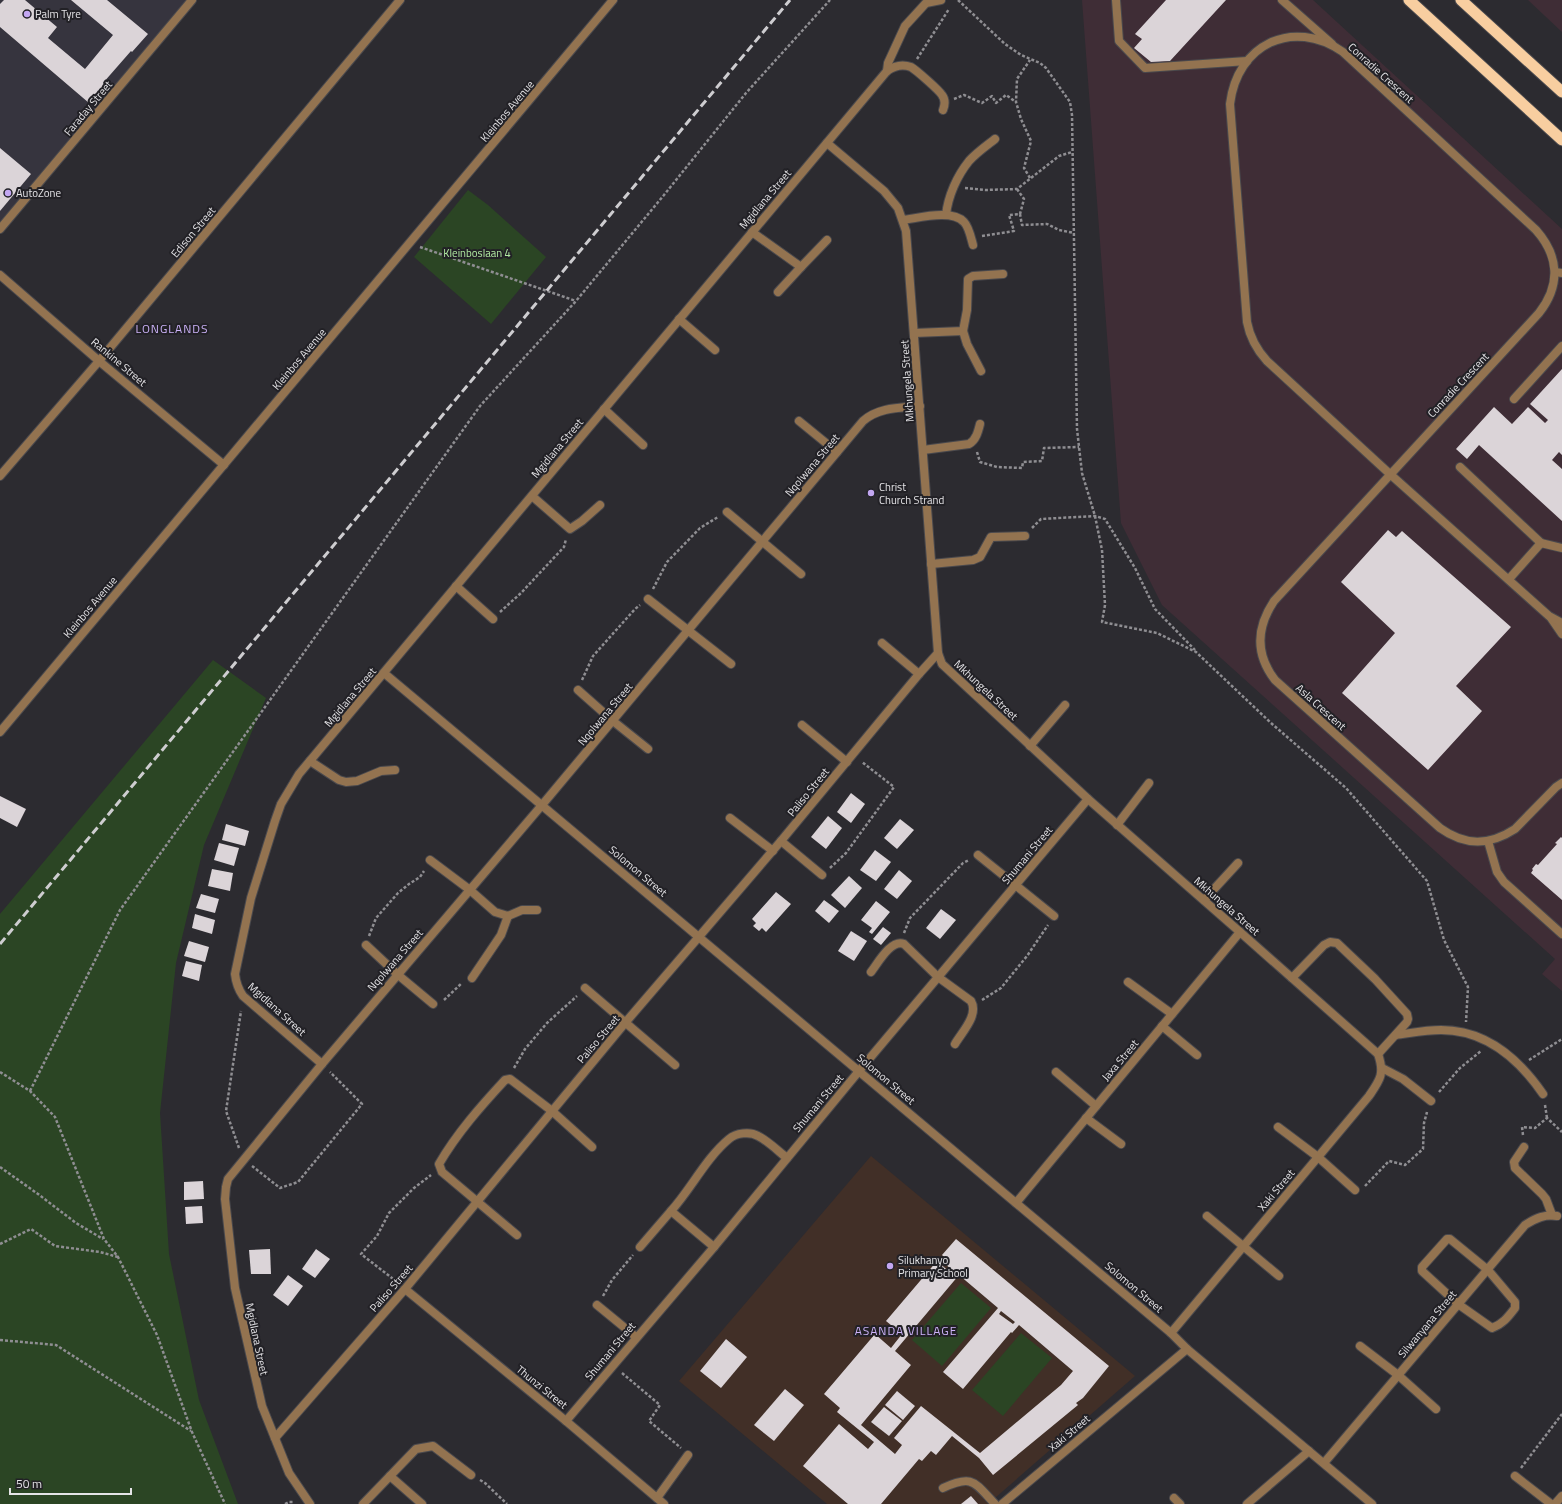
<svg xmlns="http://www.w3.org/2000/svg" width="1562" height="1504" font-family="'Titillium Web',sans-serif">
	<rect width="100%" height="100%" fill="#2c2b30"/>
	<path fill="#36343e" d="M0 0H192L0 230Z"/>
	<g fill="#3f2d36">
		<path d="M1082 0H1313L1562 229V991L1542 974 1555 959 1162 605 1121 523Z"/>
		<path d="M1528 0H1562V32Z"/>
	</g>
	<path fill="#412f27" d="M871 1156 1135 1376 988 1504H827L679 1381Z"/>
	<g fill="#2b4524">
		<path d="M468 190 488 205 546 257 491 324 414 257Z"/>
		<path d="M213 660 266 698 204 845 176 963 160 1113 169 1254 199 1400 238 1504H0V914Z"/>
		<path d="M961 1283 991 1308 942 1366 912 1340Z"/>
		<path d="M1021 1333 1052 1358 1003 1416 972 1390Z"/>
	</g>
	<g fill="#dbd4d8" fill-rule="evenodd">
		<path d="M4 0H25L57 27 48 38 85 69 113 35 71 0H107L148 34 132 52 131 51 103 83 104 85 89 103 0 27V4Z"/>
		<path d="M1166 0H1226L1170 61 1151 62 1134 48 1142 39 1135 34Z"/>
		<path d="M0 148 31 174 0 211Z"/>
		<path d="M1562 369V455L1559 452 1552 460 1562 469V521L1479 445 1467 459 1456 449 1494 407 1512 424 1528 407 1545 423 1548 420 1530 404Z"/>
		<path d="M1388 530 1396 537 1402 531 1511 627 1456 686 1482 711 1428 770 1342 693 1395 633 1341 582Z"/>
		<path d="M851 793 865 804 851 823 837 812Z"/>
		<path d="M0 796 26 809 17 827 0 818Z"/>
		<path d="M828 816 842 828 826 849 811 837Z"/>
		<path d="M900 819 914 830 897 849 884 838Z"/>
		<path d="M226 824 249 831 245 846 222 840Z"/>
		<path d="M1561 837 1562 838V900L1531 873 1533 870 1532 869 1536 864 1538 865 1557 844 1555 843Z"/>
		<path d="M219 843 239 848 234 866 214 860Z"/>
		<path d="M875 850 891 862 876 881 860 870Z"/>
		<path d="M212 869 233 873 230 891 208 886Z"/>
		<path d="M899 870 912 881 897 899 884 889Z"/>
		<path d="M849 876 862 888 845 908 831 895Z"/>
		<path d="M776 892 791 904 766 932 762 928 759 931 753 926 756 923 752 919Z"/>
		<path d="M201 894 219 899 215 913 196 908Z"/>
		<path d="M824 900 839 911 829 923 815 911Z"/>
		<path d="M876 901 890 912 872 934 869 932 872 928 861 920Z"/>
		<path d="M941 909 956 920 940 939 926 928Z"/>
		<path d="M195 914 215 920 212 934 192 928Z"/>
		<path d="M883 927 891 933 881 945 873 939Z"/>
		<path d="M851 931 867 941 854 961 838 951Z"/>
		<path d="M189 941 209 947 205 962 184 956Z"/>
		<path d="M186 961 202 965 199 981 182 976Z"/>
		<path d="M203 1181 204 1199 184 1200V1182Z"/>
		<path d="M202 1206 203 1223 186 1224 185 1207Z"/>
		<path d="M956 1239 1109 1366 1083 1398 1076 1403 1078 1405 993 1475 979 1458 952 1436 936 1455 931 1451 922 1461 919 1459 881 1504H848L803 1466 839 1424 868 1449 874 1442 837 1412 840 1408 824 1394 875 1334 891 1348 902 1334 886 1321 937 1261 953 1275 955 1272 941 1261 944 1257 942 1255ZM959 1275 998 1308 943 1372 963 1389 1011 1332 1012 1333 1019 1325 1073 1371 1061 1385 980 1453 921 1406 894 1438 902 1445 895 1454 861 1425 911 1365 895 1351ZM1001 1311 1015 1322 1013 1324 999 1314Z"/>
		<path d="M270 1249 271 1274H251L249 1250Z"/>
		<path d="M316 1249 330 1259 315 1278 302 1269Z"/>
		<path d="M288 1275 303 1286 288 1306 273 1295Z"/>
		<path d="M726 1339 747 1357 721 1388 700 1371Z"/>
		<path d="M785 1389 804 1405 774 1441 754 1425Z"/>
		<path d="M897 1391 915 1406 903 1420 885 1405Z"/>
		<path d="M884 1407 902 1421 889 1436 871 1422Z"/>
		<path d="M971 1496 978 1504H961Z"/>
	</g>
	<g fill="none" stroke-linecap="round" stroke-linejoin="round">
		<defs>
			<g id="service">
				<path d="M1116 0 1119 41 1145 68 1247 61"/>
				<path d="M1282 0 1332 44"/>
				<path d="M887 71 888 63 905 26 926 3 941 0"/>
				<path d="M1555 272 1562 273"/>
				<path d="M1514 399 1562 346"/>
				<path d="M1460 467 1541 543"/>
				<path d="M1509 579 1541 543 1562 548"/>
				<path d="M1488 841 1497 872 1504 882 1562 934"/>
				<path d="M978 855 1054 916"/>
				<path d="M366 945 397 974 433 1004"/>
				<path d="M1447 1239H1450L1488 1270 1515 1302V1308C1508 1317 1503 1324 1492 1328L1458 1304 1422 1271V1267Z"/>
				<path d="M943 1488C973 1474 974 1482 995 1504"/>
			</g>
			<g id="minor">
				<path d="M827 143 884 191 898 208 906 231 938 653 942 664 1088 799 1240 932 1378 1054C1385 1074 1380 1080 1369 1096L1171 1333"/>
				<path d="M946 215C948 196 957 176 969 161 976 153 986 146 995 139"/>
				<path d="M903 220C919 218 952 209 964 222 969 227 971 238 973 245"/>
				<path d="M0 229 192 0"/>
				<path d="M752 232 801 267 778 292"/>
				<path d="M801 267 827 240"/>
				<path d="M0 275 99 361 224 465"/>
				<path d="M679 319 715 350"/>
				<path d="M963 331 967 344 981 371"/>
				<path d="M914 333 963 331 967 310 968 279 973 276 1003 274"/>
				<path d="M604 409 643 445"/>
				<path d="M799 421 837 452"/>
				<path d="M923 450 969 444C976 440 978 432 980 424"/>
				<path d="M0 476 99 361 400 0"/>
				<path d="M532 496 570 529 582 521 600 505"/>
				<path d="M727 512 801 574"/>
				<path d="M931 564 973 560 980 557 991 537 1025 536"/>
				<path d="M456 586 493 619"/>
				<path d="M648 599 731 664"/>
				<path d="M1551 618 1562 634"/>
				<path d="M1562 623 1549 616 1391 475 1267 361C1256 349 1250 338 1247 322L1230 104C1237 45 1292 17 1343 52L1536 230C1559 256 1561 285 1539 313L1274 601C1256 628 1255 654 1275 680L1440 828C1465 846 1489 846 1515 829L1556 787 1562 783"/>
				<path d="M882 643 919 674"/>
				<path d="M384 673 1171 1333 1187 1349 1372 1504"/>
				<path d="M578 690 613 721 648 749"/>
				<path d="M802 725 847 762"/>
				<path d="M0 732 613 0"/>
				<path d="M1030 746 1065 705"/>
				<path d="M310 761 339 780 346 782 357 781 381 771 395 770"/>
				<path d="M730 818 773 851"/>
				<path d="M1117 825 1149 783"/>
				<path d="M781 841 822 875"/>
				<path d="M430 860 470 890 495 912 508 916 522 910H537"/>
				<path d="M1204 900 1238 863"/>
				<path d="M871 972C878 963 891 939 904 944L938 977 971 1001C979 1015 962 1032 955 1044"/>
				<path d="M472 978 501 935 508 916"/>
				<path d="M1292 978 1324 945 1330 942 1337 943 1375 979 1407 1014 1408 1019 1407 1022 1378 1054"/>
				<path d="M1128 982 1172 1014"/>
				<path d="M585 988 675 1065"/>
				<path d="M1162 1026 1197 1055"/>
				<path d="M1396 1035C1411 1033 1426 1030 1441 1030 1487 1030 1519 1059 1543 1094"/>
				<path d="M322 1064 542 805 863 421C879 407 900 408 920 406"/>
				<path d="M1382 1068 1403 1079 1431 1101"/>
				<path d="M1056 1072 1096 1106"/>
				<path d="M1086 1118 1121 1144"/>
				<path d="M1278 1127 1318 1157 1355 1190"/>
				<path d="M1524 1147 1514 1162 1515 1168 1542 1194 1546 1199 1552 1215"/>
				<path d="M1016 1203 1240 932"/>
				<path d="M1207 1216 1279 1276"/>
				<path d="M517 1235 442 1172 439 1164C457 1133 481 1106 505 1080L510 1079 552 1111 592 1147"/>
				<path d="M640 1247 671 1211"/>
				<path d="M714 1247 671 1211C691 1189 706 1158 729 1139 736 1133 750 1131 758 1136 768 1141 778 1151 787 1158"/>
				<path d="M405 1289 566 1421 664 1504"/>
				<path d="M597 1305 636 1337"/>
				<path d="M1360 1346 1398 1375 1436 1409"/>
				<path d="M566 1421 714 1247 859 1071 1088 799"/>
				<path d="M275 1438 405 1289 625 1023 781 841 919 674 938 653"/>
				<path d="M1324 1463 1525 1225C1536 1218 1545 1214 1557 1216"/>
				<path d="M390 1476 422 1504"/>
				<path d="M1515 1476 1551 1504"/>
				<path d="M657 1498 688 1455"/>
				<path d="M1174 1498 1180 1504"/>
				<path d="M310 1504 289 1473 262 1406 235 1288 225 1199 226 1187 228 1179 322 1064 243 996C238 989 236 983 235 974L251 898 275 821 281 804 299 774 887 71C894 66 903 64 911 67 916 70 939 90 942 95 945 99 945 105 943 110"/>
				<path d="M363 1504 416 1449 433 1446 471 1475"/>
				<path d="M1002 1504 1187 1349"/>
				<path d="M1247 1504 1309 1451"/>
				<path d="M1555 1504 1562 1496"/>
			</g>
			<g id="trunk">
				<path d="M1409 0 1562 140"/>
				<path d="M1461 0 1562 92"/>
			</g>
		</defs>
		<use href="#service" stroke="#4a494d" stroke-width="10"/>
		<use href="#minor" stroke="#4a494d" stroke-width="10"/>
		<use href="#trunk" stroke="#4a494d" stroke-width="13"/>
		<g stroke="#8f8e92" stroke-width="2.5" stroke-dasharray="3 2" stroke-linecap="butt">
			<path d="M958 0 1005 44 1021 55 1040 63 1046 68 1070 102 1072 115 1077 429 1082 473 1095 516 1102 550 1105 605 1102 622 1157 633 1196 652 1271 723 1346 788 1427 881 1444 940 1468 987 1466 1022"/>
			<path d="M917 59 949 9"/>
			<path d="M954 99 964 95 982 103 992 96 996 103 1006 95 1016 102"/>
			<path d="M1030 178 1024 168 1031 141 1021 119 1016 102 1017 79 1030 60"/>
			<path d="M965 188 985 190 1017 189 1059 156 1072 152"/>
			<path d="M1017 189 1024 199 1020 214"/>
			<path d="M982 236 1014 231 1009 215 1020 214 1022 225 1047 224 1059 230 1074 233"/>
			<path d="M420 247 576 301"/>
			<path d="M977 452 980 462 997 467 1022 468 1023 462 1042 461 1044 448 1079 447"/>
			<path d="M1032 528 1041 519 1095 516 1105 519 1135 568 1155 609 1195 650"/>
			<path d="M653 589 667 562 700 528 718 517"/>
			<path d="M500 612 521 593 564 547 566 539"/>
			<path d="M582 680 593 656 635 609 640 605"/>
			<path d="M830 868 846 853 894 787 862 762"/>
			<path d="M904 933 910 918 963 863 969 860"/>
			<path d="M369 936 376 918 398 893 409 884 420 877 424 871"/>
			<path d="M444 1000 462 983"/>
			<path d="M982 1000 1001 988 1027 956 1048 925"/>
			<path d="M1529 1060 1562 1039"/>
			<path d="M514 1068 525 1049 547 1023 577 996"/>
			<path d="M0 1072 30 1091 55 1117 104 1239 118 1257 157 1335 192 1432 225 1504"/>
			<path d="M30 1091 120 910 480 406 576 301 664 195 746 93 830 0"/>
			<path d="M1439 1092 1460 1068 1481 1051"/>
			<path d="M1545 1105 1547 1118"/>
			<path d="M1523 1135 1522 1127 1535 1128 1547 1118 1562 1132"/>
			<path d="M239 1148 226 1111 241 1011"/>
			<path d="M252 1166 280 1188 298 1182 362 1104 330 1072"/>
			<path d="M0 1167 38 1194 76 1223 103 1239"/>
			<path d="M1365 1186 1389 1161 1405 1165 1423 1149 1424 1123 1427 1112"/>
			<path d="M0 1244 31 1229 55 1246 100 1252 118 1257"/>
			<path d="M397 1282 361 1254 377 1236 389 1213 414 1188 431 1175"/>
			<path d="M603 1296 612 1280 633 1255"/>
			<path d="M0 1340 56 1345 191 1431"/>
			<path d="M622 1373 660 1405 649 1421 681 1448"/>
			<path d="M1521 1468 1562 1414"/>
			<path d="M480 1480 485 1483 507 1504"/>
			<path d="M285 1504 289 1502H294"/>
		</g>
		<use href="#service" stroke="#937350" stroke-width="8"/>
		<use href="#minor" stroke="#937350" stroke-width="8"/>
		<use href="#trunk" stroke="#f8cea0" stroke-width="11"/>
		<path stroke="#cecdd0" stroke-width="3" stroke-dasharray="8 4" stroke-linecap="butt" d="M0 944 790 0"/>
	</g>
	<g fill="#c3a7f2" stroke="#222126" stroke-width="1.5">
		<circle cx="27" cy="14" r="4"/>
		<circle cx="8" cy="193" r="4"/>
		<circle cx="871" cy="493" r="4"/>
		<circle cx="890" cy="1266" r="4"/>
	</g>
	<g text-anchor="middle" stroke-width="4" stroke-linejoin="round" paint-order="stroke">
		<g font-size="11" fill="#e5e4e7" stroke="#222126" text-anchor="start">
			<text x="35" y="18">Palm Tyre</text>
			<text x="16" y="197">AutoZone</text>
			<text x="879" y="491">Christ<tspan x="879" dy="13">Church Strand</tspan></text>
			<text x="898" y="1264">Silukhanyo<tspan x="898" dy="13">Primary School</tspan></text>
		</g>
		<g font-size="11" fill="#e5e4e7" stroke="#222126">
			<text transform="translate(1381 73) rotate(42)" y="4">Conradie Crescent</text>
			<text transform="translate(88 108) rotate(-50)" y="4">Faraday Street</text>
			<text transform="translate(507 111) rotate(-50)" y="4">Kleinbos Avenue</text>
			<text transform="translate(765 199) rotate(-50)" y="4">Mgidlana Street</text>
			<text transform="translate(193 232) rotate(-50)" y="4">Edison Street</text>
			<text transform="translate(299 359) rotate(-50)" y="4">Kleinbos Avenue</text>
			<text transform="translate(119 362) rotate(40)" y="4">Rankine Street</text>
			<text transform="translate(907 381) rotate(-94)" y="4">Mkhungela Street</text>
			<text transform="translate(1458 385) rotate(-47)" y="4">Conradie Crescent</text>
			<text transform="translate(557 448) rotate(-50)" y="4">Mgidlana Street</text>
			<text transform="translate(812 465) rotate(-50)" y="4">Nqolwana Street</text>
			<text transform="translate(90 607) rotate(-50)" y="4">Kleinbos Avenue</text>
			<text transform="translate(986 690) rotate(43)" y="4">Mkhungela Street</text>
			<text transform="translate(350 697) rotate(-50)" y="4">Mgidlana Street</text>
			<text transform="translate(1321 707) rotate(42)" y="4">Asla Crescent</text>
			<text transform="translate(605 714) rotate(-50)" y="4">Nqolwana Street</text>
			<text transform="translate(808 792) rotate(-51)" y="4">Paliso Street</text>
			<text transform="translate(1027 855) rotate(-50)" y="4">Shumani Street</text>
			<text transform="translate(638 871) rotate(40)" y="4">Solomon Street</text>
			<text transform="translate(1227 906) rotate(41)" y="4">Mkhungela Street</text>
			<text transform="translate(395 960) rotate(-49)" y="4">Nqolwana Street</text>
			<text transform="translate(277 1009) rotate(42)" y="4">Mgidlana Street</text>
			<text transform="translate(598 1039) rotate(-50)" y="4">Paliso Street</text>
			<text transform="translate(1120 1060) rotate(-50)" y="4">Jaxa Street</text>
			<text transform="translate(886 1079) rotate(40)" y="4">Solomon Street</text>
			<text transform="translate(818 1103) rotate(-50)" y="4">Shumani Street</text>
			<text transform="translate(1276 1190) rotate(-50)" y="4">Xaki Street</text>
			<text transform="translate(1134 1287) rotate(40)" y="4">Solomon Street</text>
			<text transform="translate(391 1288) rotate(-49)" y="4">Paliso Street</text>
			<text transform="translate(1427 1324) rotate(-50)" y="4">Silwanyana Street</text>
			<text transform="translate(257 1339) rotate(78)" y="4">Mgidlana Street</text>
			<text transform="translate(610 1351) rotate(-50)" y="4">Shumani Street</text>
			<text transform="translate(542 1387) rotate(39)" y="4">Thunzi Street</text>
			<text transform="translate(1069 1433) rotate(-40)" y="4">Xaki Street</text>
		</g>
		<g font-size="11" fill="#b1eaa2" stroke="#222126">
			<text x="477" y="257">Kleinboslaan 4</text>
		</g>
		<g font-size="12" letter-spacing="1" fill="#cdb3f9" stroke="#222126">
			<text x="172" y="333">LONGLANDS</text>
			<text x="906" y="1335">ASANDA VILLAGE</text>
		</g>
	</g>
	<path d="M10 1488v6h121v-6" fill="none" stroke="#e5e4e7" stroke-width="2"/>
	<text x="16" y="1488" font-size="12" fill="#e5e4e7" stroke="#222126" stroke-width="3" paint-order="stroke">50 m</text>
</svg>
